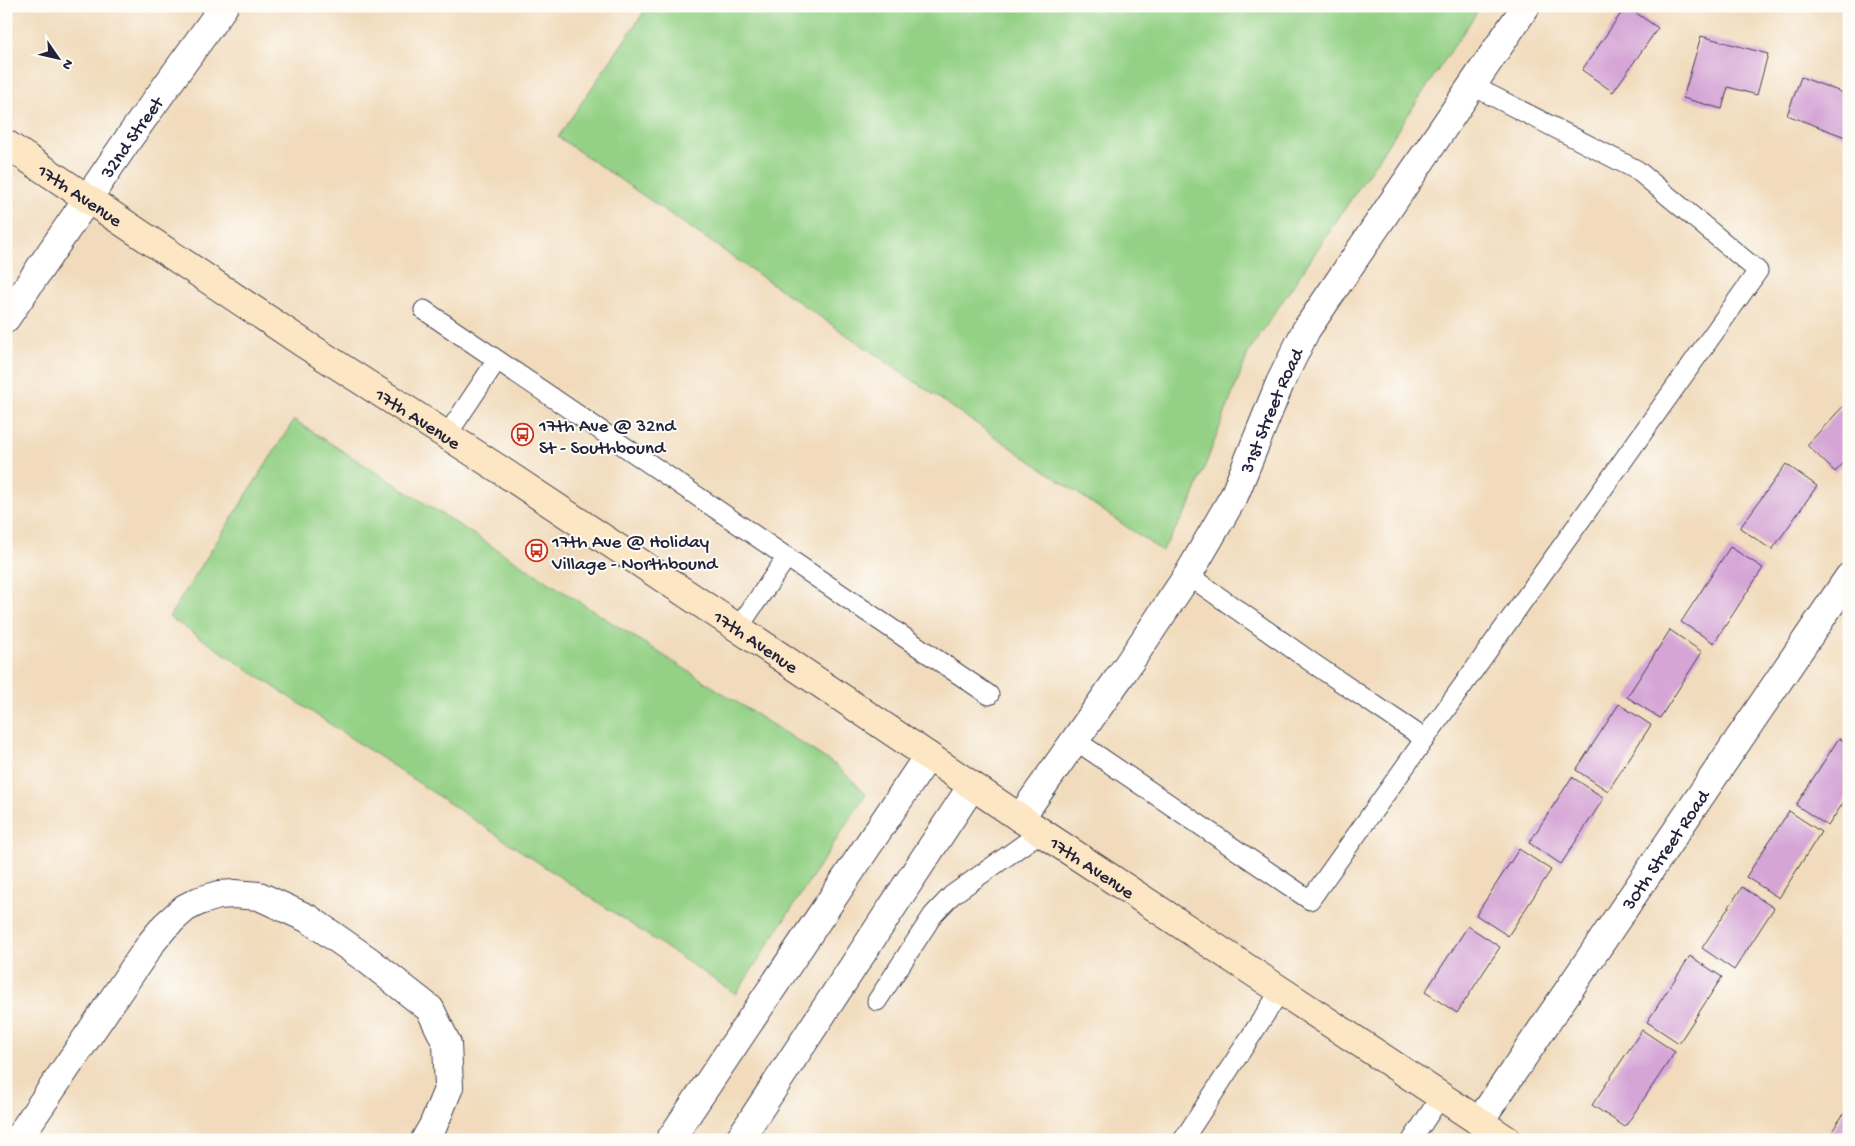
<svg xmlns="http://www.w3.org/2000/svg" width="1855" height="1146" font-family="'Gochi Hand',sans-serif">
	<rect width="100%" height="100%" fill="#fdfcf7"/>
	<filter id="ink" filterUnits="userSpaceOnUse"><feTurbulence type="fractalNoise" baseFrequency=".02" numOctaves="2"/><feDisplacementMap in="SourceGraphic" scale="10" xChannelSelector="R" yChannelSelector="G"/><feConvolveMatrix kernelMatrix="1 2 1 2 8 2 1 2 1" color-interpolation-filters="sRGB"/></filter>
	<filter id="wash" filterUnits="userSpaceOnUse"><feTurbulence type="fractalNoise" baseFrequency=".0096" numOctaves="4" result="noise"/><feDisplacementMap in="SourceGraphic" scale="20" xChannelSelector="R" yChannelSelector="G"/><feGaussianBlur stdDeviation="1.12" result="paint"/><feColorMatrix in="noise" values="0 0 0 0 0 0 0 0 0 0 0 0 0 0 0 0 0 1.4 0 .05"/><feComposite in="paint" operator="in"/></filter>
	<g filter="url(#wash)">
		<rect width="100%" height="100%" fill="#f1dbbc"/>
		<g fill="#94d186" stroke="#5b7a60">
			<path d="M648 6H1481L1249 351 1190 505 1162 551 558 137Z"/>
			<path d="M294 420 837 766 866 794 736 994 169 617Z"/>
		</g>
		<g id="blocks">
			<g fill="#d5a5d6">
				<path d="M1626 6 1658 28 1613 92 1582 70Z"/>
				<path d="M1701 36 1768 54 1757 95 1728 87 1722 109 1683 98Z"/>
				<path d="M1801 77 1849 95 1848 138 1787 115Z"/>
				<path d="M1849 400V457L1835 472 1807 445Z"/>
				<path d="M1786 464 1817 486 1772 550 1740 528Z"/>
				<path d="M1730 547 1763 568 1714 643 1681 622Z"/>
				<path d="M1670 630 1702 652 1660 718 1627 697Z"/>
				<path d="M1619 704 1651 725 1608 791 1576 770Z"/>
				<path d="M1839 738 1849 745V794L1828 826 1796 805Z"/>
				<path d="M1572 777 1604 798 1561 864 1529 843Z"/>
				<path d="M1789 811 1821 832 1779 898 1746 877Z"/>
				<path d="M1519 849 1551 870 1508 936 1476 915Z"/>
				<path d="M1742 887 1774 908 1734 970 1702 948Z"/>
				<path d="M1468 926 1500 947 1457 1013 1425 992Z"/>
				<path d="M1690 956 1722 977 1679 1043 1647 1022Z"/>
				<path d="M1642 1030 1675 1052 1625 1127 1592 1105Z"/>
				<path d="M1849 1106V1140H1826Z"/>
			</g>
		</g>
	</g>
	<g filter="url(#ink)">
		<use href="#blocks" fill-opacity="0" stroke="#413e4e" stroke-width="1"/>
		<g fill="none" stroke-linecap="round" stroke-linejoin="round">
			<defs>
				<g id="service">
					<path d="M424 310 989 695"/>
					<path d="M447 435 497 360"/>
					<path d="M1188 575 1314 664 1425 739"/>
					<path d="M738 628 787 557"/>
					<path d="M1075 740 1310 900 1758 271 1637 170 1473 86"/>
					<path d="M877 1001 933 915 952 895 1041 832"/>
					<path d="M1183 1140 1281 990"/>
					<path d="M1412 1140 1441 1096"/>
				</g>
				<g id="minor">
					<path id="s1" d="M1020 818 1123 672 1188 575 1234 496 1280 383 1306 330 1526 6"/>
					<path id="s2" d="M1479 1122 1849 577"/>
					<path d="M17 1140 152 942 165 926 185 908 199 901 219 895 234 894 259 896 309 919 369 961 430 1009 447 1044 449 1087 433 1126 425 1140"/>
					<path d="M670 1140 928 756"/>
					<path d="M739 1140 972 786"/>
				</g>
				<g id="tertiary">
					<path id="s3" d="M6 318 129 138 224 6"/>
				</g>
				<g id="secondary">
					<path id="s4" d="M6 144 303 343 496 467 738 628 1041 832 1507 1140"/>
				</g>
			</defs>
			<use href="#service" stroke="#413e4e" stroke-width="21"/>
			<use href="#minor" stroke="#413e4e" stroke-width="30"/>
			<use href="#tertiary" stroke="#413e4e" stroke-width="30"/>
			<use href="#secondary" stroke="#413e4e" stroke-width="30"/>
			<use href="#service" stroke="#fff" stroke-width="19"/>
			<use href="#minor" stroke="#fff" stroke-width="28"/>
			<use href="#tertiary" stroke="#fff" stroke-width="28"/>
			<use href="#secondary" stroke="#fce6c4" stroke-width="28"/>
		</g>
	</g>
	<defs>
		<symbol id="bus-ring" viewBox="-11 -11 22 22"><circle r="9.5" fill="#fdfcf7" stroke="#c8321e" stroke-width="1.5"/><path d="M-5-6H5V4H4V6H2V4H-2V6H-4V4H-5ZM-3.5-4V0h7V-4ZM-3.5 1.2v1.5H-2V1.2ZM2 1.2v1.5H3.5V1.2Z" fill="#c8321e"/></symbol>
	</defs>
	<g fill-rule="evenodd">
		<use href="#bus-ring" x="510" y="422" width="25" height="25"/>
		<use href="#bus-ring" x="524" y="538" width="25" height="25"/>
	</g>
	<g text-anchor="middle" stroke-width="4" stroke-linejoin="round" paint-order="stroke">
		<g font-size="19" fill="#22223b" stroke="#fdfcf7">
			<text dy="7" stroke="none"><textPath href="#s3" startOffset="220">32nd Street</textPath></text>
			<text dy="7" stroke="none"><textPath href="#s4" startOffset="90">17th Avenue</textPath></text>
			<text dy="7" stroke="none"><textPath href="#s1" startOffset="480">31st Street Road</textPath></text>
			<text dy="7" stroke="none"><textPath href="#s4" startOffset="495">17th Avenue</textPath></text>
			<text dy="7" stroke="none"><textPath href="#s4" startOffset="900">17th Avenue</textPath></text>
			<text dy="7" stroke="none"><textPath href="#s2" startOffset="330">30th Street Road</textPath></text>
			<text dy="7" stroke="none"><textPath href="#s4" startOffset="1305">17th Avenue</textPath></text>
		</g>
		<g font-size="19" fill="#22223b" stroke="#fdfcf7" text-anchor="start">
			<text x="539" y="431">17th Ave @ 32nd<tspan x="539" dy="22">St - Southbound</tspan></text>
			<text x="552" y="547">17th Ave @ Holiday<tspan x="552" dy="22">Village - Northbound</tspan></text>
		</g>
	</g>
	<rect width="1855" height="1146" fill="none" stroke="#fdfcf7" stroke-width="25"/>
	<g transform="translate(58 58) rotate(124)" stroke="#fdfcf7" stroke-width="4" paint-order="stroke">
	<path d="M0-4L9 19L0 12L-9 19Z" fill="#22223b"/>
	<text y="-8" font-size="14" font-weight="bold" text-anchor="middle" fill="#22223b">N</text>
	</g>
</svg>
